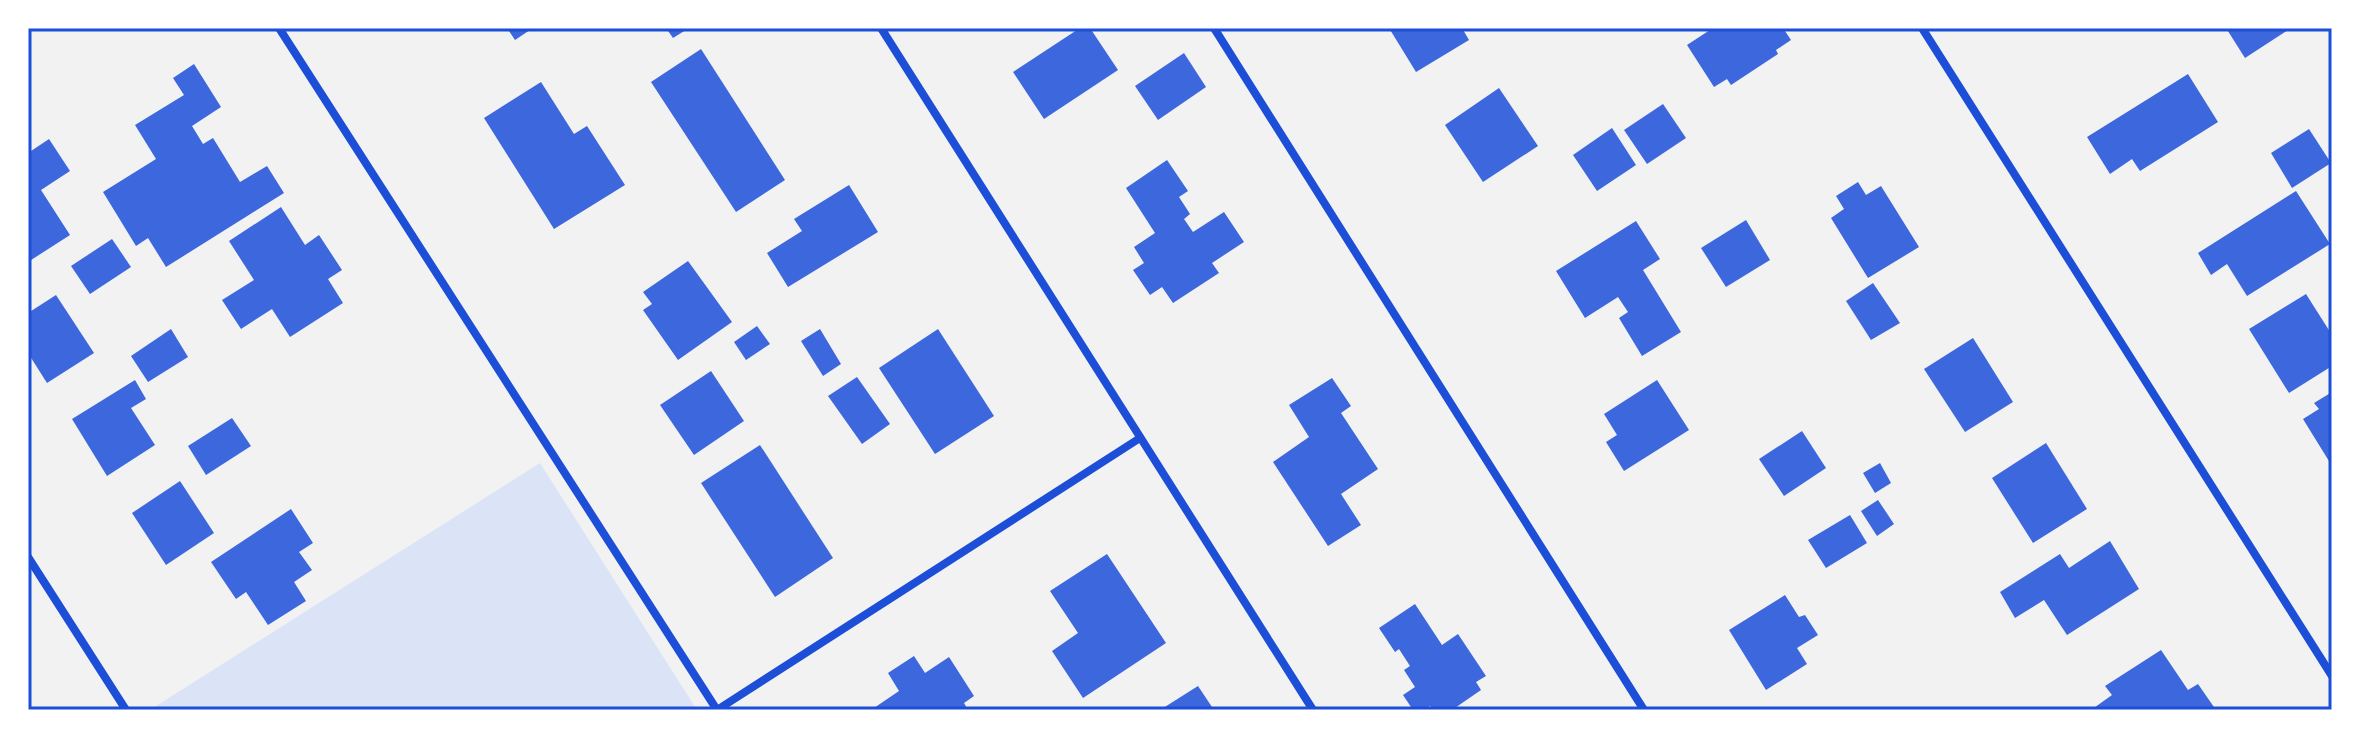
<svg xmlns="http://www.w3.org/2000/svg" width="2360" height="738" font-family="'Golos Text',sans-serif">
	<rect width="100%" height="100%" fill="#f2f2f2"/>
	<path fill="#dbe4f7" d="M540 463 697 710H158L156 706Z"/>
	<g fill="#3d67dc">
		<path d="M507 28H533L515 40Z"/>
		<path d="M666 28H689L673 38Z"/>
		<path d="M1080 28H1090L1118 70 1044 119 1013 72Z"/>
		<path d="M1389 28H1462L1469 40 1416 72Z"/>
		<path d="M1713 28H1783L1791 40 1776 50 1778 54 1731 85 1727 79 1714 87 1687 45Z"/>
		<path d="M2226 28H2291L2245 58Z"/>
		<path d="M701 49 785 180 736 212 651 82Z"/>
		<path d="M1184 53 1206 87 1158 120 1135 86Z"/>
		<path d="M194 64 221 107 192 126 203 144 213 138 240 182 267 166 284 193 166 267 148 238 136 246 103 192 156 159 135 125 184 95 173 78Z"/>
		<path d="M2188 74 2218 122 2140 171 2132 159 2110 174 2087 137Z"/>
		<path d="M541 82 574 134 587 126 625 185 554 229 484 118Z"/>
		<path d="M1499 88 1538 146 1483 182 1445 125Z"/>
		<path d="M1663 104 1686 138 1647 164 1624 130Z"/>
		<path d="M1612 128 1636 165 1597 191 1573 155Z"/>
		<path d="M2309 129 2331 163 2292 188 2271 153Z"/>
		<path d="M49 139 70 171 41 190 70 235 28 262V153Z"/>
		<path d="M1167 160 1188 191 1179 197 1190 214 1184 219 1193 232 1224 212 1244 242 1212 263 1219 273 1173 303 1162 287 1150 295 1133 270 1144 263 1134 247 1155 233 1126 188Z"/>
		<path d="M1858 182 1866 195 1881 186 1919 247 1868 278 1831 218 1844 209 1836 196Z"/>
		<path d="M849 185 878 232 788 287 767 253 802 231 794 219Z"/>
		<path d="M2296 191 2330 244 2247 296 2227 264 2211 275 2198 253Z"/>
		<path d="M281 207 305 245 319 235 342 270 328 279 343 303 290 337 272 309 241 329 222 300 254 280 229 241Z"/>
		<path d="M1746 220 1770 260 1726 287 1701 248Z"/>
		<path d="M1636 221 1660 259 1643 270 1681 332 1642 356 1619 318 1628 312 1618 297 1585 318 1556 271Z"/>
		<path d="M112 239 131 267 90 294 71 266Z"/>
		<path d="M688 261 732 322 678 360 643 310 652 304 643 292Z"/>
		<path d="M1873 283 1900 323 1871 340 1846 301Z"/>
		<path d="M2306 294 2332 335V366L2289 393 2249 329Z"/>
		<path d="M56 295 94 353 47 383 28 353V313Z"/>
		<path d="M757 326 770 344 746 360 734 342Z"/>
		<path d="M171 329 188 357 148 382 131 356Z"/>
		<path d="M820 329 841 364 823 376 801 341Z"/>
		<path d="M938 329 994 416 935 454 879 368Z"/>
		<path d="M1973 338 2013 402 1965 432 1924 369Z"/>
		<path d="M711 371 744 421 694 455 660 405Z"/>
		<path d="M857 377 890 424 862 444 828 396Z"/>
		<path d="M1332 378 1351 406 1341 413 1378 469 1341 494 1361 525 1328 546 1273 462 1309 437 1289 405Z"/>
		<path d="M135 380 146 399 131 408 155 445 107 476 72 419Z"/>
		<path d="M1657 380 1689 430 1624 471 1606 442 1617 435 1604 414Z"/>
		<path d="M2332 392V466L2303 419 2319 409 2314 403Z"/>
		<path d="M232 418 251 446 206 475 188 446Z"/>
		<path d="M1802 431 1826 468 1784 496 1759 459Z"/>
		<path d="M2046 443 2087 509 2033 543 1992 478Z"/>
		<path d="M760 445 833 558 775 597 701 483Z"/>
		<path d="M1880 463 1891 483 1875 493 1863 473Z"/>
		<path d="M180 481 214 533 166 565 132 513Z"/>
		<path d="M1878 500 1894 524 1877 536 1861 511Z"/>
		<path d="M291 509 313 543 299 552 312 570 294 582 306 601 268 625 246 592 236 599 211 562Z"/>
		<path d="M1850 515 1867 543 1826 568 1808 540Z"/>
		<path d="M2110 541 2139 589 2067 635 2044 600 2015 618 2000 592 2060 554 2069 568Z"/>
		<path d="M1107 554 1166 643 1083 698 1052 651 1078 633 1050 591Z"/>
		<path d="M1785 595 1799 617 1805 615 1818 635 1797 648 1807 664 1766 690 1729 630Z"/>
		<path d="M1415 604 1442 645 1458 634 1486 676 1476 682 1481 690 1452 710H1433L1430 706 1424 710H1413L1403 695 1415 687 1404 670 1410 666 1399 649 1395 652 1379 628Z"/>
		<path d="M2161 650 2188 690 2198 684 2216 710H2091L2112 695 2105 686Z"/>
		<path d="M914 656 925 673 949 657 974 696 964 703 968 710H871L899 691 888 673Z"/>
		<path d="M1198 686 1214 710H1160Z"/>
	</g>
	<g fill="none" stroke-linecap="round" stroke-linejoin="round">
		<g stroke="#1d4ed8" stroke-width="8">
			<path d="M279 28 717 710"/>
			<path d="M881 28 1313 710"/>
			<path d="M1214 28 1644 710"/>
			<path d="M1922 28 2332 676"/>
			<path d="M28 557 126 710"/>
			<path d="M717 710 1140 438"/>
		</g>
	</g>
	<rect width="2360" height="738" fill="none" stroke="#ffffff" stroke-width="60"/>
	<rect x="30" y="30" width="2300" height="678" fill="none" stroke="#1d4ed8" stroke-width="3"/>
</svg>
